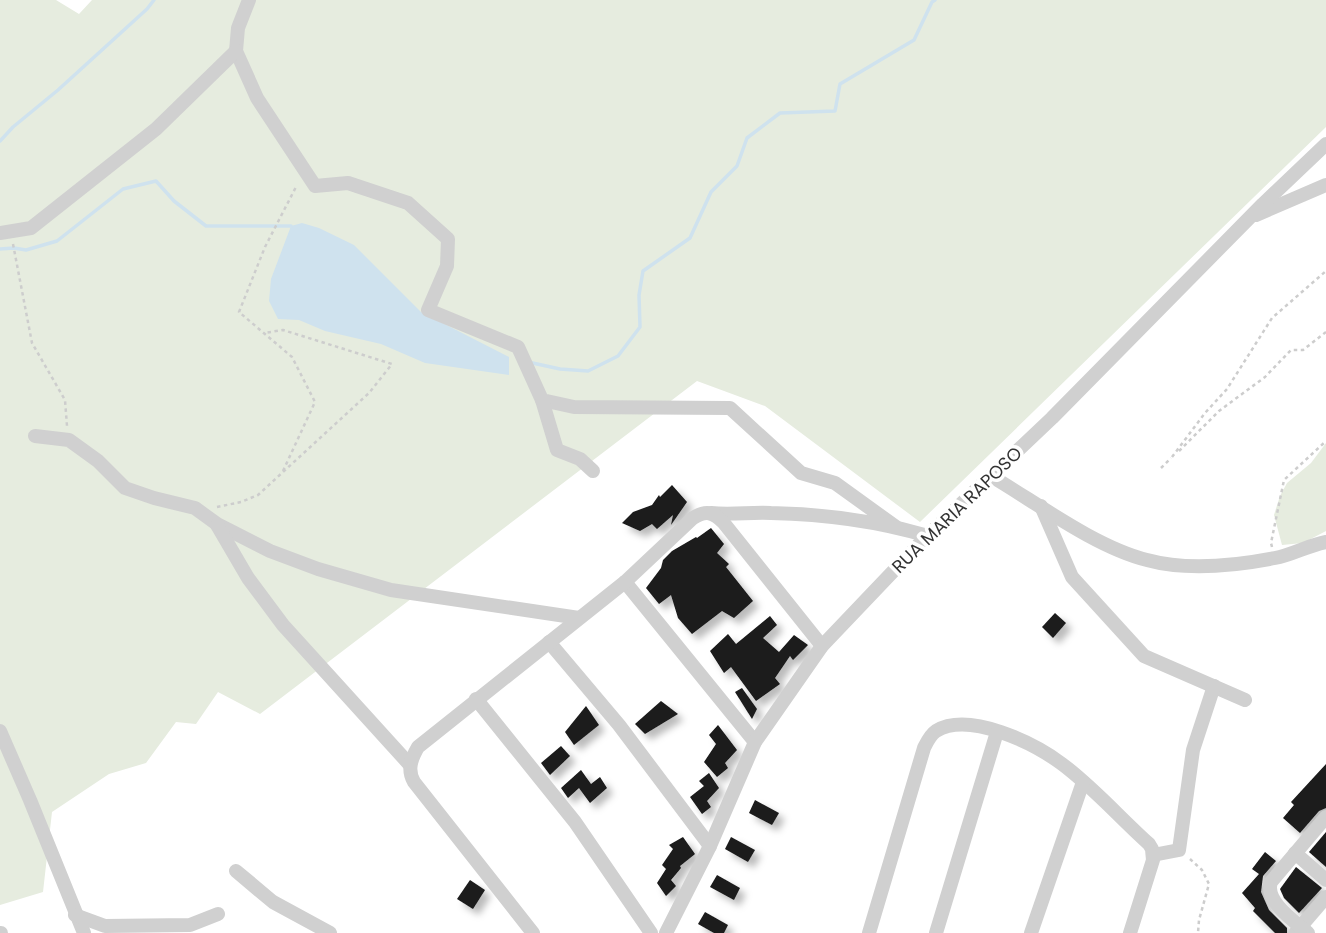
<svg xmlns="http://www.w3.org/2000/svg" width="1326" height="933" font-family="Poppins,sans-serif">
	<defs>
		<filter id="shadow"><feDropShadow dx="6" dy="6" stdDeviation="3.5" flood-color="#0004"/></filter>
	</defs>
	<rect width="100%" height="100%" fill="#fff"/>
	<g fill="#e6ecdf">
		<path d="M0 0H56L79 14 92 0H1326V127L920 522 765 406 697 381 260 714 218 692 196 724 176 722 146 763 109 774 52 812 43 892 0 905Z"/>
		<path d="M1326 443V531L1303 543 1282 545 1274 515 1280 496 1287 483 1311 463Z"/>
	</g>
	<path fill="#cfe2ee" d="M302 223 319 228 354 245 421 312 509 357V375L425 363 381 344 325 331 299 320 278 319 269 301 271 279 291 226Z"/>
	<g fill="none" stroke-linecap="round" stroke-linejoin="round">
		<g stroke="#cfe2ee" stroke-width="3.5">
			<path d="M0 141 13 127 58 90 147 9 154 0"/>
			<path d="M0 249 14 248 26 250 57 241 123 189 156 181 174 201 206 226H291"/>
			<path d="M528 362 560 369 588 371 618 356 640 327 639 295 643 271 690 238 711 192 737 166 747 138 780 113 835 111 840 84 914 40 932 2 935 0"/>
		</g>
	</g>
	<g fill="#1a1a1a" filter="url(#shadow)">
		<path d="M672 485 687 502 671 525 673 515 657 529 652 524 640 531 622 523 633 512 652 505 659 495 660 497Z"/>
		<path d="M711 528 724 544 717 553 729 564 726 567 753 601 734 618 722 611 692 634 678 618 671 595 659 604 646 588 661 568 663 560 672 551 696 537 697 538Z"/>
		<path d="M1055 613 1066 623 1053 638 1042 627Z"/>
		<path d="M770 616 777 625 763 638 779 652 794 635 808 645 793 660 790 656 775 678 780 684 756 701 731 667 724 673 710 651 728 634 736 644Z"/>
		<path d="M742 688 757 709 752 719 735 692Z"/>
		<path d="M661 701 678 714 645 734 635 724Z"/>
		<path d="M586 706 599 725 574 745 565 732Z"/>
		<path d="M718 725 737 750 725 763 728 768 717 777 704 762 716 744 709 735Z"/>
		<path d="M561 746 570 756 550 775 541 763Z"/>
		<path d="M1326 764V808L1319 811 1300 833 1283 818 1294 805 1291 802Z"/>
		<path d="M581 770 591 784 600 777 607 788 590 803 579 788 568 798 561 788Z"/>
		<path d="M709 773 719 788 707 801 711 807 702 814 690 797 704 786 699 781Z"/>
		<path d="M755 800 779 813 772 825 749 813Z"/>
		<path d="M1326 832V867L1309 852Z"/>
		<path d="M683 837 695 854 680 866 681 868 671 880 676 886 666 896 657 883 666 869 662 865 673 849 669 845Z"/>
		<path d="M731 837 755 850 748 862 725 849Z"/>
		<path d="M1265 852 1276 861 1263 876 1261 892 1269 910 1287 928V933H1275L1253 911 1255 908 1242 893 1259 874 1252 869Z"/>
		<path d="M1296 867 1322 888 1299 913 1284 898 1280 889Z"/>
		<path d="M717 875 740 888 734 900 710 887Z"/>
		<path d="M470 880 485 890 473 909 457 899Z"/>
		<path d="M705 912 728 925 724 933H714L698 924Z"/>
	</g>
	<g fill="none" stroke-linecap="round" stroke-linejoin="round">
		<g stroke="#cdcdcd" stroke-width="2.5" stroke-dasharray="3.5 3.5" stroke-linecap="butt">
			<path d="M13 244 32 343 65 400 67 426"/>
			<path d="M1179 451 1219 411 1265 377 1291 350H1303L1326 332"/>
			<path d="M1172 457 1205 413 1227 389 1272 318 1326 271"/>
			<path d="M1161 468 1171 458"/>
			<path d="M283 471 315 402 292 357 239 312 265 247 297 185"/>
			<path d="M217 507 241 502 258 495 369 393 392 364 283 330 264 333"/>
			<path d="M1272 547 1271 543 1284 480 1326 441"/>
			<path d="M1190 859 1202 870 1209 884 1199 920 1198 933"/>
		</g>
		<g stroke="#d0d0d0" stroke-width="14">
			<path d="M249 0 238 28 236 51 257 98 315 186 348 183 408 203 448 239 447 266 428 310 518 347 542 400 574 407 730 408 801 473 835 483 896 527"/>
			<path d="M1256 215 1326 185"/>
			<path d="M0 233 31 228 156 129 236 51"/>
			<path d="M542 400 557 450 580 459 593 471"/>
			<path d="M35 436 69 440 98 461 125 488 154 498 195 508 217 524 270 551 318 569 391 590 579 618"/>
			<path d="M991 476C1037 503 1095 547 1147 560 1187 571 1234 566 1275 558 1292 555 1309 545 1326 542"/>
			<path d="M1041 506 1072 577 1144 656 1245 700"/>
			<path d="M711 513C732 515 751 512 771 513 824 514 877 521 928 536"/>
			<path d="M217 525 248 578 283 625 410 765"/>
			<path d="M625 582 755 742"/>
			<path d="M549 642 619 725 710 846"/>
			<path d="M476 699 575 822 651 933"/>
			<path d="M0 731 30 800 84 933"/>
			<path d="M1295 853 1326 880"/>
			<path d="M1153 855 1179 850 1193 750 1214 686"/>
			<path d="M236 871 273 902 330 933"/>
			<path d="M75 915 105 926 190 925 218 914"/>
			<path d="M1296 932 1326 897"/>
			<path d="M0 933H1"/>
			<path d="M533 933 414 782C407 770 411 759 418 747L625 582 693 518C706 510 713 512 723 522L822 646"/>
			<path d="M666 933 710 846 755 742 822 646 923 540 1052 418 1263 204 1326 144"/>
			<path d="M869 933 924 748C927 742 930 735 936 731 969 711 1034 743 1062 764 1093 787 1120 818 1149 844L1152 849 1153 860 1130 933"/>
			<path d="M936 933 997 732"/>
			<path d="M1031 933 1083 782"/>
			<path d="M1308 933C1295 922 1264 901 1271 882L1326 817"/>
		</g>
	</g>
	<g text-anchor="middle" stroke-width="7" stroke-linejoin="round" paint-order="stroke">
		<g font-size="18" fill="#333" stroke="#fff">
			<text transform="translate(957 510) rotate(-44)" y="6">RUA MARIA RAPOSO</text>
		</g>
	</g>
</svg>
